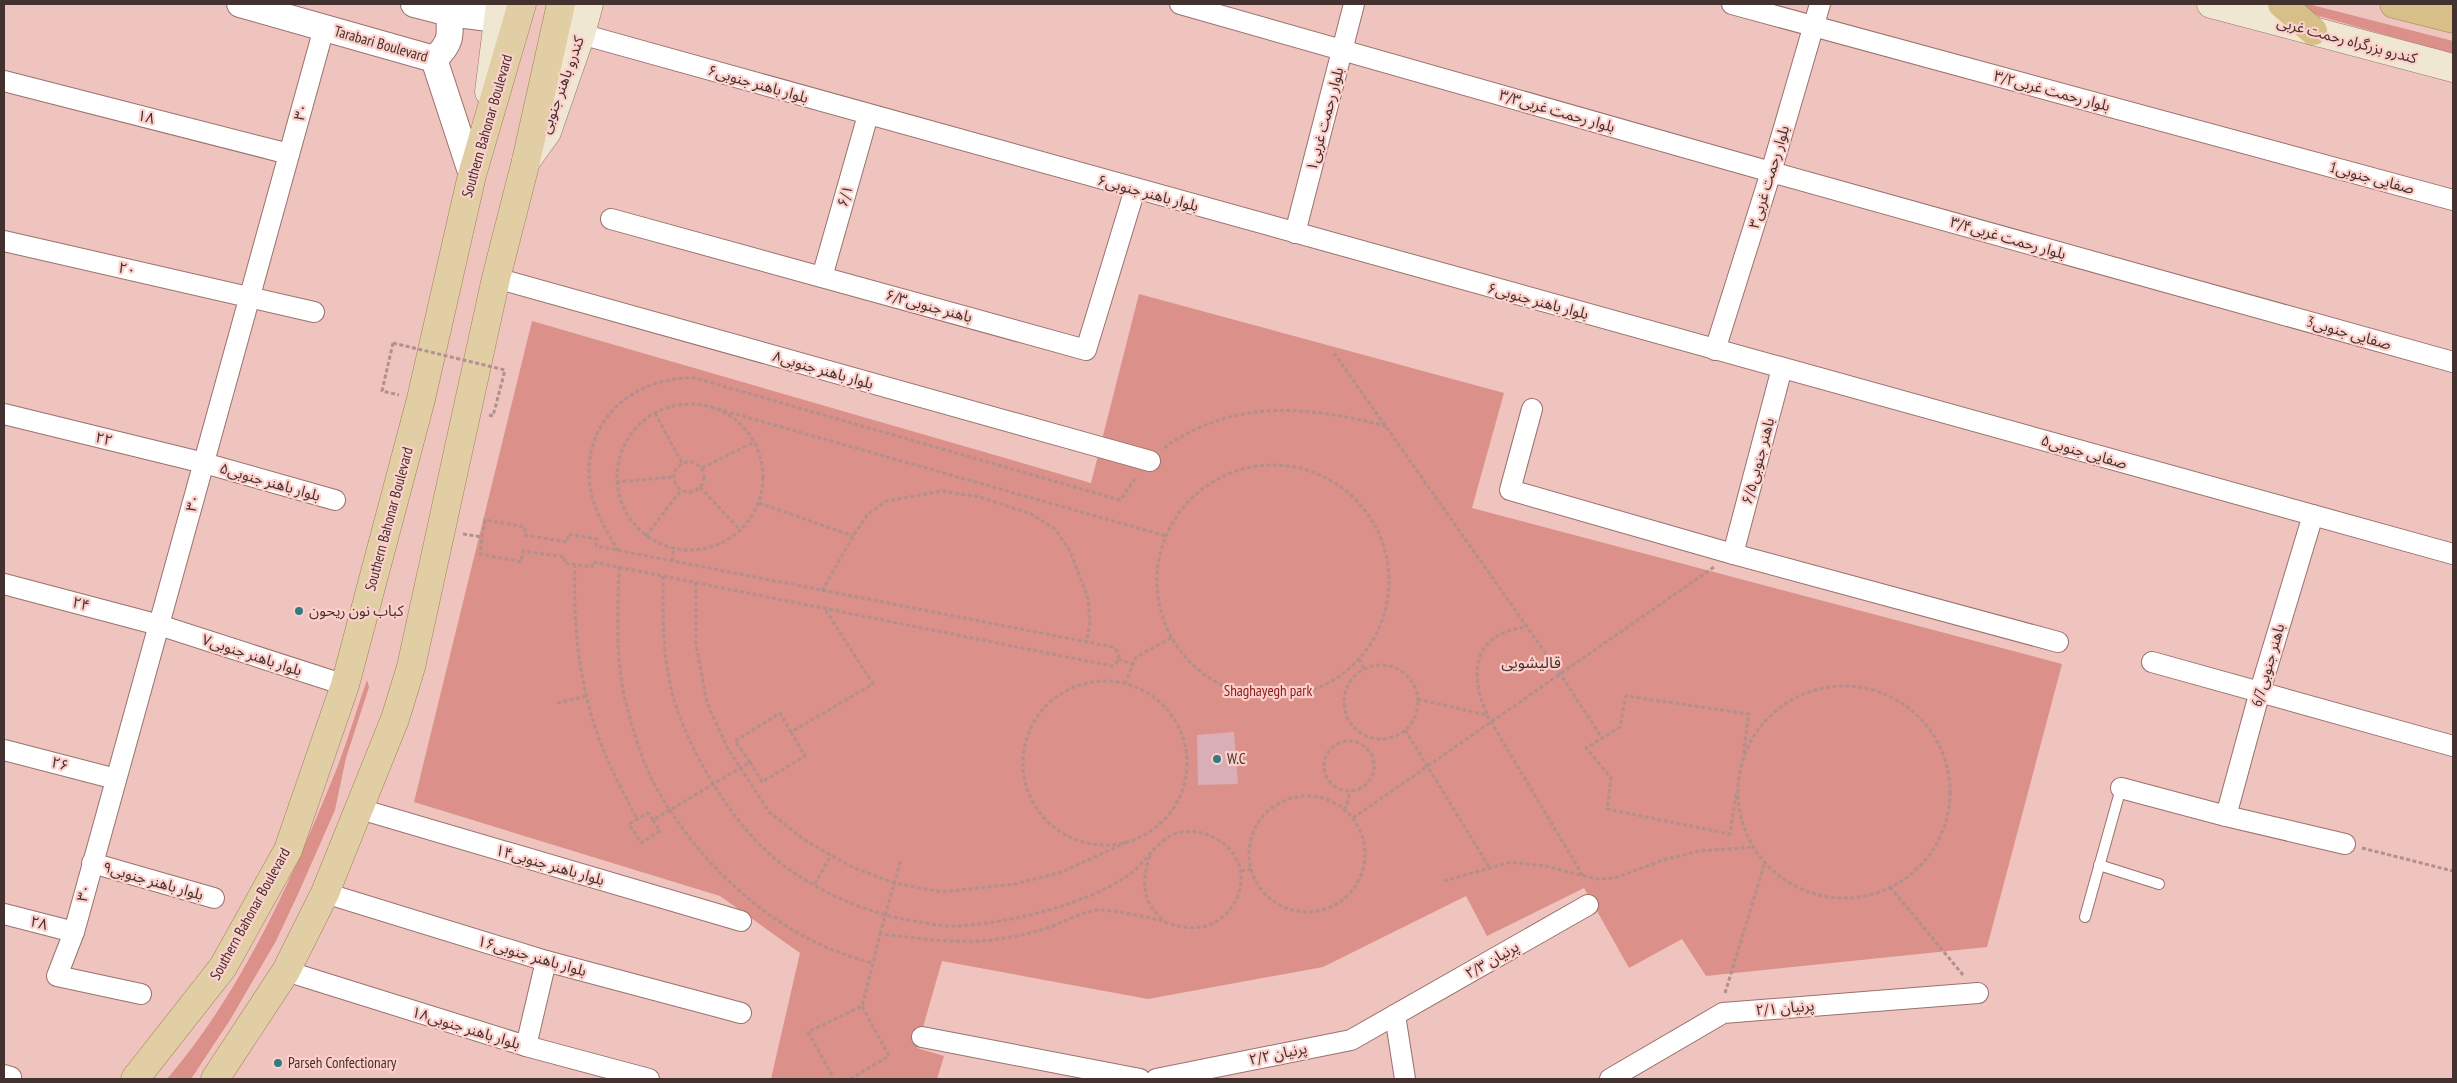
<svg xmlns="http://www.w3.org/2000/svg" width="2457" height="1083" font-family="'PT Sans Narrow','Noto Sans Arabic',sans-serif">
	<rect width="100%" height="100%" fill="#efc3be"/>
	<g fill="#db9089">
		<path d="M2299 4H2308L2453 41V54L2319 16Z"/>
		<path d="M1139 294 1504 393 1472 508 2062 664 1987 947 1706 976 1682 939 1629 968 1584 888 1487 936 1466 896 1323 967 1148 999 942 961 917 1048 944 1056 937 1079H771L800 953 720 896 414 802 532 321 1091 483Z"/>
		<path d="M367 680 369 687 346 758 335 810 298 894 276 941 230 1020 191 1079H167C243 990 291 881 335 773 347 743 356 711 367 680Z"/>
	</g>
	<path fill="#d9aeb6" d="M1234 732 1238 784 1198 785 1197 735Z"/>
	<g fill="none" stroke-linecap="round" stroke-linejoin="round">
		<defs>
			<g id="service">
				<path d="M2099 865 2159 884"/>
				<path d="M2085 917 2121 788"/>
			</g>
			<g id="minor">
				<path d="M1180 4 1771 172 2453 362"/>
				<path d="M1732 4 2453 200"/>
				<path d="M581 34 2453 554"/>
				<path d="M4 81 289 154"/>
				<path d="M611 219 1086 350 1135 189"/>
				<path d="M1295 233 1354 4"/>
				<path d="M4 241 314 312"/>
				<path d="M822 277 868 115"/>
				<path d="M496 278 1150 461"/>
				<path d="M1715 350 1771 172 1820 4"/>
				<path d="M1532 409 1510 490 1733 554 2058 642"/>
				<path d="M4 414 204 463 335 500"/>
				<path d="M1733 554 1782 368"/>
				<path d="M4 584 159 625 345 685"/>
				<path d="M2152 662 2453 746"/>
				<path d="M4 750 116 779"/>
				<path d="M2121 788 2226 816 2345 844"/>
				<path d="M360 809 741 921"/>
				<path d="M2226 816 2260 691 2313 515"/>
				<path d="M92 863 214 898"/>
				<path d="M325 893 546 961 741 1013"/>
				<path d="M4 914 74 932"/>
				<path d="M286 971 526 1046 649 1079"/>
				<path d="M141 994 57 976 74 932 324 28"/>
				<path d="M1395 1015 1405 1079"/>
				<path d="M922 1037 1140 1079"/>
				<path d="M526 1046 546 961"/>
				<path d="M4 1075 11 1077"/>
				<path d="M1156 1079 1351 1040 1588 905"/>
				<path d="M1610 1079 1723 1013 1978 993"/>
			</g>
			<g id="tertiary">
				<path d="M240 4 434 59 472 175"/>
				<path d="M414 4 449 13 497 19"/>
				<path d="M434 59C451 44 451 36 449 13"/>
			</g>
			<g id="secondary">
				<path d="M2211 4 2453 68"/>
				<path d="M489 92 500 4"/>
				<path d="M526 161 547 132 581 34 589 4"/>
			</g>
			<g id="primary">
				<path d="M135 1079 223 967 288 850 345 685 421 399 472 175 522 4"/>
				<path d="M215 1079 286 971 325 893 395 719 411 667 496 278 526 161 561 4"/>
			</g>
			<g id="trunk">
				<path d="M2282 4 2313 31"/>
				<path d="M2394 4 2453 19"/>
			</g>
		</defs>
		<use href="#service" stroke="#99726d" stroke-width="12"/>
		<use href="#minor" stroke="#99726d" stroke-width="22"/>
		<use href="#tertiary" stroke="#99726d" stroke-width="28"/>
		<use href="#secondary" stroke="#99726d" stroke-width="29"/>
		<use href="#primary" stroke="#9d8255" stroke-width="29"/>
		<use href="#trunk" stroke="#9d8255" stroke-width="29"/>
		<g stroke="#b3908c" stroke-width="3" stroke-dasharray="4 2.5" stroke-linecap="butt">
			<path d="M393 343 382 391 399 395"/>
			<path d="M1334 353 1561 675 1602 738"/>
			<circle cx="690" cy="477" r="73"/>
			<path d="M711 407 1166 536"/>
			<path d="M655 413 682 463"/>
			<path d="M489 415 493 416 505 370"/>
			<path d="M1164 448C1234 398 1307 406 1386 426"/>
			<circle cx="689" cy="477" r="15"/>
			<circle cx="1273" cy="581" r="116"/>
			<path d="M702 468 754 442"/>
			<path d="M616 482 674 477"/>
			<path d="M700 487 740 530"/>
			<path d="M759 503 853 536"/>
			<path d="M463 534 482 537 485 520 525 527V535L567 542 568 534 597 539 596 546 1113 647 1117 651 1119 655 1116 664 1112 666 593 562 592 567 564 563 565 557 523 551 521 562 480 554 482 537"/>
			<path d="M646 536 681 490"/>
			<path d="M618 551C610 536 599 520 594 503 572 433 625 376 695 378L1120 500 1137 476"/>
			<path d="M672 561 674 548"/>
			<path d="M575 564C573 620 578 676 596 730 606 761 622 790 637 819"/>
			<path d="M619 567C618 611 615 657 625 700 631 723 642 761 653 782 699 866 778 940 873 963L862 1006 808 1032 832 1075 831 1079"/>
			<path d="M663 576C663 620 662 663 676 706 694 760 737 831 783 865 821 893 868 914 914 921 926 923 939 926 951 926 1004 925 1087 905 1130 874 1148 861 1159 835 1182 832 1207 828 1234 844 1240 869 1243 881 1240 895 1233 905 1217 929 1194 932 1168 923 1154 918 1114 910 1100 910 1083 910 1064 923 1047 928 1035 932 1023 935 1011 937 967 946 924 939 880 934L873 963"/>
			<path d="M696 582V644L707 703 727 747 769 812 806 841 852 867 894 883 941 892 1015 884 1062 872 1127 842"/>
			<path d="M822 591 853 536 868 514 886 501 943 491 980 497 1031 514 1055 529 1070 551 1088 598 1090 621 1087 643"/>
			<path d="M1118 659 1133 664"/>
			<path d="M1359 659 1364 669"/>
			<circle cx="1381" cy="702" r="37"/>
			<circle cx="1105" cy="763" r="82"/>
			<path d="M1125 684 1136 657 1171 638"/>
			<circle cx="1844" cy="792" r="106"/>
			<path d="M1418 699 1487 715 1583 876"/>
			<path d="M557 703 586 696"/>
			<path d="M1487 714C1468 671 1474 633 1527 627"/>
			<path d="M1405 730 1490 868"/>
			<circle cx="1349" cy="766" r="25"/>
			<path d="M750 762 762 782 805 756 791 732"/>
			<path d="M1736 794 1730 834 1607 809 1611 778 1586 748 1620 727 1626 696 1749 714 1743 755"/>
			<circle cx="1307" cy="854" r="58"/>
			<path d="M1344 810 1349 799 1348 791"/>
			<path d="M1353 818 1714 567"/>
			<path d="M653 820 660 831 641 843 629 824 648 813 653 820 750 762 735 741 780 713 791 732 873 684 825 609"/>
			<path d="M2362 848 2453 871"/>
			<path d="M1150 856C1141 880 1142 905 1165 921"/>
			<path d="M1241 871 1251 869"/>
			<path d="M1444 881 1511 862 1545 866 1597 879 1615 878 1663 860 1699 851 1754 847"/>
			<path d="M815 884 831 855"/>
			<path d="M1890 887 1963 975"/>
			<path d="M880 934 901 859"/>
			<path d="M1725 993 1765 862"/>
			<path d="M850 1079 889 1056 862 1006"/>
		</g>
		<use href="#service" stroke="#fff" stroke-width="10"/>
		<use href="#minor" stroke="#fff" stroke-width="20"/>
		<use href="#tertiary" stroke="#fff" stroke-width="26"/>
		<use href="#secondary" stroke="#f0e7d2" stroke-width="28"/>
		<use href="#primary" stroke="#e2cea5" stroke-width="28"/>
		<use href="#trunk" stroke="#d8be87" stroke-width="28"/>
		<path stroke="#b3908c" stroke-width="3" stroke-dasharray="4 2.5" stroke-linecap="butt" d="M393 343 505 370"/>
	</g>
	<g fill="#337b83" stroke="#fdd0cb" stroke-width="2">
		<circle cx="299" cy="611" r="5"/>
		<circle cx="1217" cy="759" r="5"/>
		<circle cx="278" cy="1063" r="5"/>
	</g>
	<g text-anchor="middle" stroke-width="4.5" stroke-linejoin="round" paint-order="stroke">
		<g font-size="15" fill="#42312f" stroke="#fdd0cb">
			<text transform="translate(2347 40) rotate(15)" y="5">کندرو بزرگراه رحمت غربی</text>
			<text transform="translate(381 44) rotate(16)" y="5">Tarabari Boulevard</text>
			<text transform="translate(758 84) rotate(16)" y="5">بلوار باهنر جنوبی۶</text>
			<text transform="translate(562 85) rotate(-70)" y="5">کندرو باهنر جنوبی</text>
			<text transform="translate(2052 91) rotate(15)" y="5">بلوار رحمت غربی۳/۲</text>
			<text transform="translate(1557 111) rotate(16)" y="5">بلوار رحمت غربی۳/۳</text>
			<text transform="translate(301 112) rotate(-74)" y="5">۳۰</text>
			<text transform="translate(146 117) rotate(14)" y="5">۱۸</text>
			<text transform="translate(1325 119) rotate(-75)" y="5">بلوار رحمت غربی۱</text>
			<text transform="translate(487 126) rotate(-74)" y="5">Southern Bahonar Boulevard</text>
			<text transform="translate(1769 177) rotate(-73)" y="5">بلوار رحمت غربی۳</text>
			<text transform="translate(2372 178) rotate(15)" y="5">1صفایی جنوبی</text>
			<text transform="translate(1148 193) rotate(15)" y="5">بلوار باهنر جنوبی۶</text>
			<text transform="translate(845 196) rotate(-74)" y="5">۶/۱</text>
			<text transform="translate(2008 238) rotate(16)" y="5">بلوار رحمت غربی۳/۴</text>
			<text transform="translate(127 269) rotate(13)" y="5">۲۰</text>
			<text transform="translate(1538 301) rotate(15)" y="5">بلوار باهنر جنوبی۶</text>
			<text transform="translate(929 306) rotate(15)" y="5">۶/۳باهنر جنوبی</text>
			<text transform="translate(2349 333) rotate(16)" y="5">3صفایی جنوبی</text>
			<text transform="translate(823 370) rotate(16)" y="5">۸بلوار باهنر جنوبی</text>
			<text transform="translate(104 439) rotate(14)" y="5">۲۲</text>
			<text transform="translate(2084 452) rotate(16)" y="5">صفایی جنوبی۵</text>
			<text transform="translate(1758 461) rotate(-75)" y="5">باهنر جنوبی۶/۵</text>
			<text transform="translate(270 482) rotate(16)" y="5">۵بلوار باهنر جنوبی</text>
			<text transform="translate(193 503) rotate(-75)" y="5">۳۰</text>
			<text transform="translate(389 519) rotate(-75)" y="5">Southern Bahonar Boulevard</text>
			<text transform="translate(81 604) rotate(15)" y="5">۲۴</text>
			<text transform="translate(252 655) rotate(18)" y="5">بلوار باهنر جنوبی۷</text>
			<text transform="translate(2268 665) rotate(-74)" y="5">6/7باهنر جنوبی</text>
			<text transform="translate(60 764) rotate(15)" y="5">۲۶</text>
			<text transform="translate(550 865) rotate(16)" y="5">بلوار باهنر جنوبی۱۴</text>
			<text transform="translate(153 881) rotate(16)" y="5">بلوار باهنر جنوبی۹</text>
			<text transform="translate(84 893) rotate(-75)" y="5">۳۰</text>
			<text transform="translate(250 914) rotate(-61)" y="5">Southern Bahonar Boulevard</text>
			<text transform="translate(39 923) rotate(14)" y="5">۲۸</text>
			<text transform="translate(532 956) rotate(16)" y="5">بلوار باهنر جنوبی۱۶</text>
			<text transform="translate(1492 960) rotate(-30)" y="5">پرنیان ۲/۳</text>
			<text transform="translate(1785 1008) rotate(-5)" y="5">پرنیان ۲/۱</text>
			<text transform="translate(466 1028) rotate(17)" y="5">۱۸بلوار باهنر جنوبی</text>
			<text transform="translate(1278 1054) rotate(-12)" y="5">پرنیان ۲/۲</text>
		</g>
		<g font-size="15" fill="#42312f" stroke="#fdd0cb" text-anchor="start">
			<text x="309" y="616">کباب نون ریحون</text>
			<text x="1227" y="764">W.C</text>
			<text x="288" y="1068">Parseh Confectionary</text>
		</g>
		<g font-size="15" fill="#891b1d" stroke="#fdd0cb">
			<text x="1268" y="696">Shaghayegh park</text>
		</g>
		<g font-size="16" fill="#42312f" stroke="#fdd0cb">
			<text x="1531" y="668">قالیشویی</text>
		</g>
	</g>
	<rect width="2457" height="1083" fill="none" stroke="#42312f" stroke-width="10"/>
</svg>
